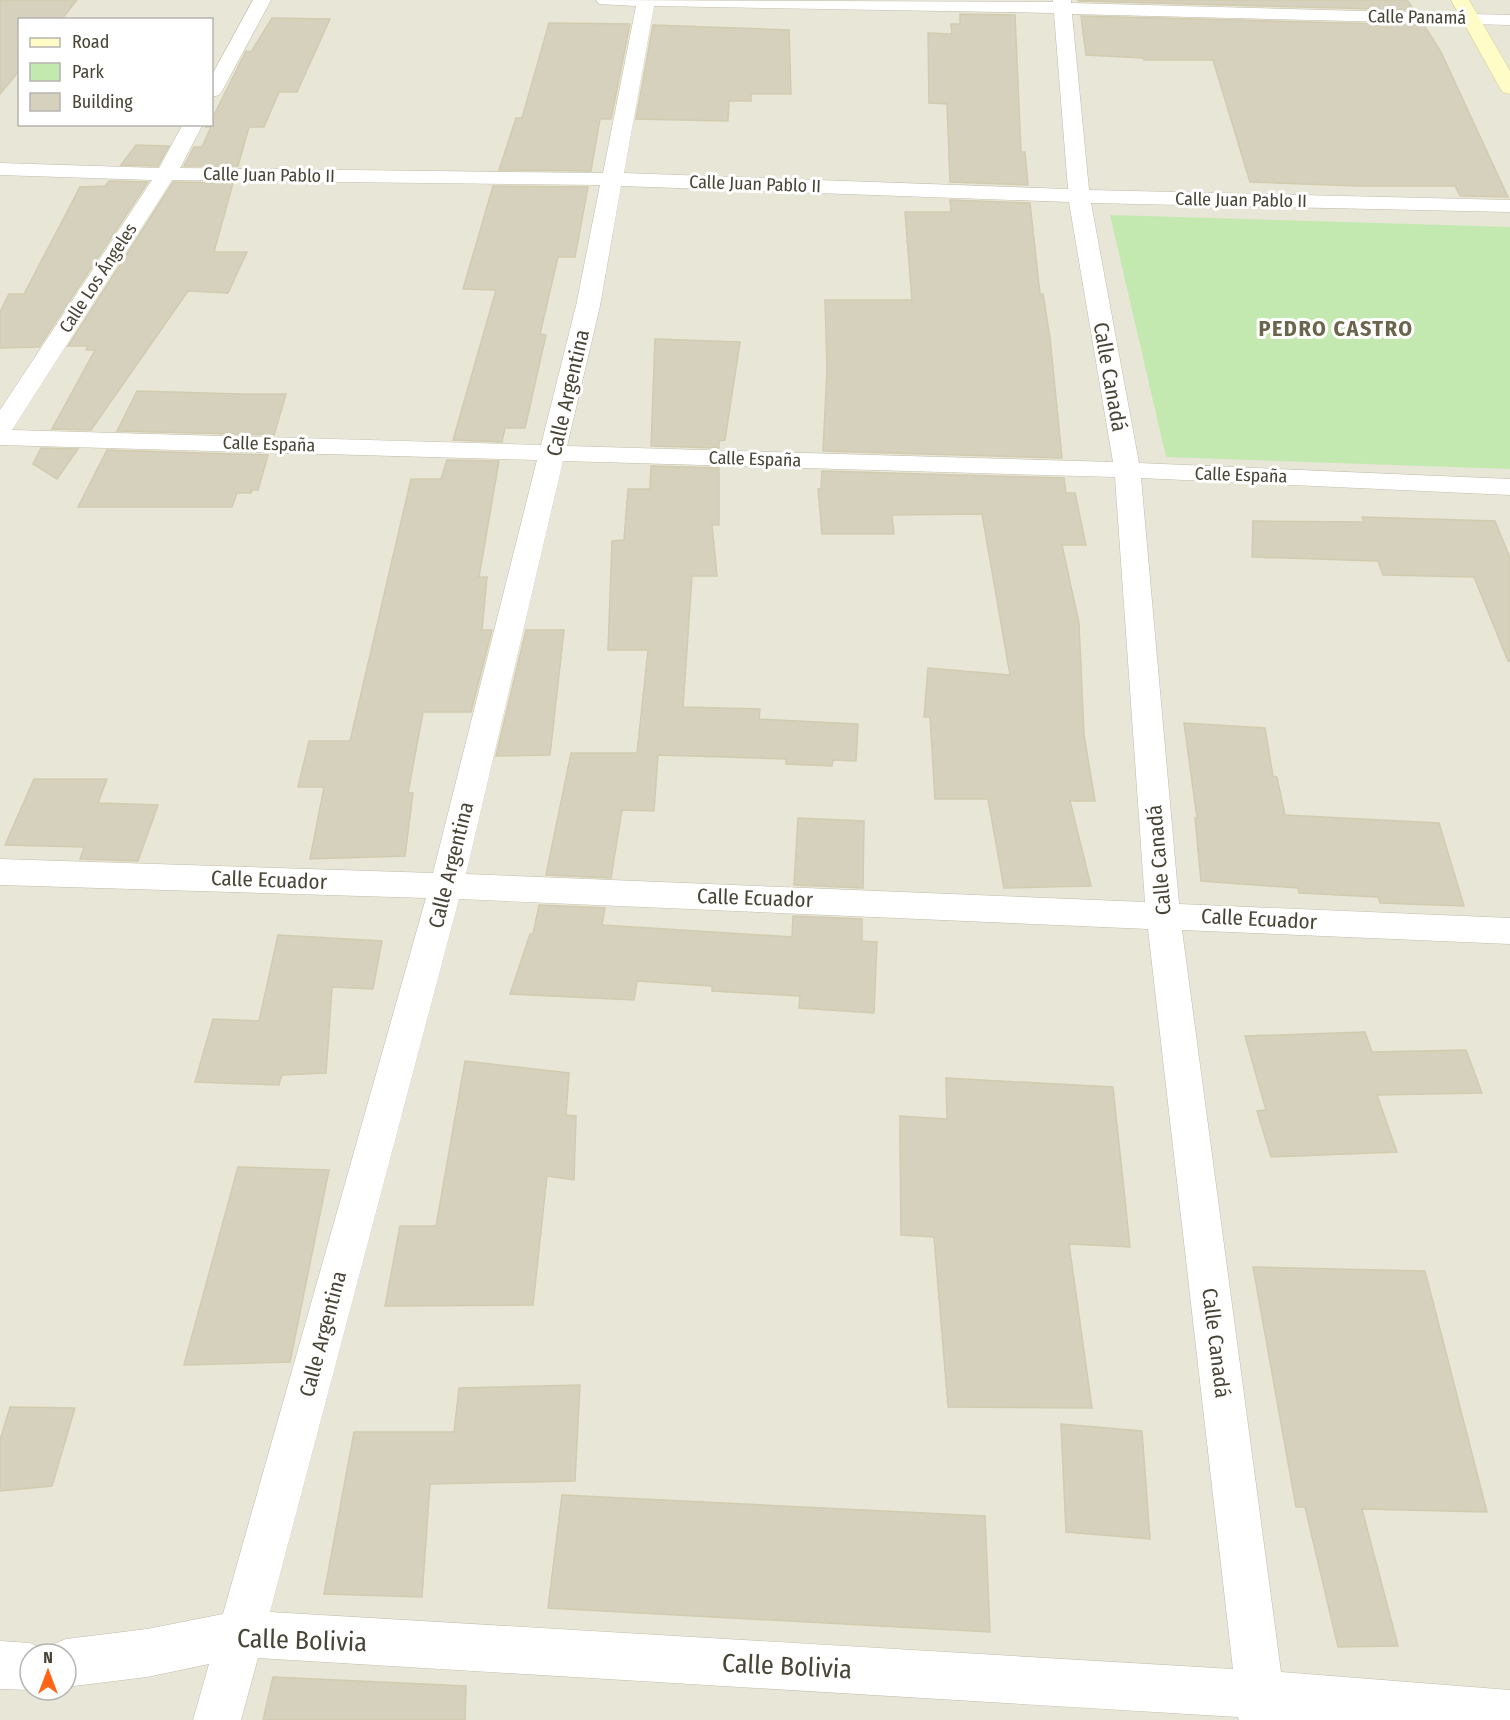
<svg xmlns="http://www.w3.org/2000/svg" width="1510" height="1720" font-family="'Fira Sans Condensed',sans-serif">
	<rect width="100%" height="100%" fill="#f4f3e8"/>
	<path fill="#e8e6d6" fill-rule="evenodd" d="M0 0H1510V1720H0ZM20 20H212V124H20ZM30 1654H66V1690H30Z"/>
	<path fill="#c4e9b0" d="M1110 215 1510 227V469L1166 457Z"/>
	<g fill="#d6d1bd" stroke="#d1cbb0" stroke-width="1.5">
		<path d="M0 0H77L61 20H20V70L0 94Z"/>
		<path d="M1078 0H1407L1414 10 1078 1Z"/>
		<path d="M960 14 1015 15 1021 152H1025L1028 185 950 182 947 104 929 103 928 33 952 34 951 24H960Z"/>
		<path d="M1081 16 1424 25 1441 52 1508 197 1460 196 1455 186H1358L1250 182 1213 60H1144L1143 58 1086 55Z"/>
		<path d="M272 18 330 19 297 92H279L264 127H249L238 166H184L194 147H202L211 127H207L212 124V119L246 51 251 52Z"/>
		<path d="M549 23 630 24 611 119H600L591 171 499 170 516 118H522Z"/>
		<path d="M653 25 789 30 791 94H751V101H729L728 121 636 119Z"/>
		<path d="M136 145 169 146 158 166 121 165Z"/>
		<path d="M109 181 148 182 39 347 0 348V312L9 294H24L80 187 105 186Z"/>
		<path d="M173 182 233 183 214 252H247L228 293 188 291 91 430 52 429 95 350H86L88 346H68Z"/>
		<path d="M493 186 588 187 575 257H558L540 334 546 335 525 428H505L502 442 453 440 496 290 463 289Z"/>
		<path d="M950 200 1030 203 1040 294H1043L1050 338 1062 458 823 451 827 369 825 300H912L905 212H951Z"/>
		<path d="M655 339 740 342 725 440 719 441V448L651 446Z"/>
		<path d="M137 391 240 394H286L274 435 117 431Z"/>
		<path d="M41 448 78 449 57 479 33 464Z"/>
		<path d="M107 450 268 455 258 490H252L251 493H237L232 507H78Z"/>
		<path d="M447 460 499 461 479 577H487L482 630H492L471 712H423L408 793H413L405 856 310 859 324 787H298L309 741H350L411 479H441Z"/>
		<path d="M651 466 719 468V525H712L717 576H692L683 707 760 709 759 719 858 724 856 761 833 760 832 766 786 764V759L658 755 654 811 622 810 611 878 546 875 571 753H637L648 650H608L612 541 624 540 628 489H650Z"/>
		<path d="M822 471 1064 478 1066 493H1075L1086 545H1062L1079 623 1084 735 1095 801H1070L1091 886 1004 888 988 799H935L930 717H924L928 668 1010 675 982 514 892 515 894 534H822L818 489H821Z"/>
		<path d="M1362 517 1495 521 1510 558V661H1508L1474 577 1383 575 1378 561 1252 557 1253 521 1364 522Z"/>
		<path d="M526 630H564L550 755 496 756Z"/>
		<path d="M1184 723 1265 728 1273 776 1277 777 1285 815 1439 823 1464 906 1380 903 1378 897 1299 893 1298 888 1201 881 1195 818H1197Z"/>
		<path d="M34 779H107L98 803 158 805 138 861 80 859 84 847 5 845Z"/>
		<path d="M798 818 864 821 863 888 794 885Z"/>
		<path d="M539 905 605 908 602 925 792 937 793 916 862 919V941L877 942 874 1013 799 1008 800 996 712 991V986L637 981 634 1000 510 994 530 934H533Z"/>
		<path d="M278 935 382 941 373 989 332 987 326 1073 282 1075 279 1085 195 1082 213 1019 259 1021Z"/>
		<path d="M1365 1032 1372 1052 1466 1050 1482 1093 1377 1095 1397 1152 1271 1157 1257 1111 1266 1110 1245 1036Z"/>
		<path d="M465 1061 569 1073 566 1115 576 1116 574 1180 547 1176 533 1305 385 1306 400 1226H436Z"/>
		<path d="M946 1078 1113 1087 1130 1247 1069 1244 1092 1408 948 1407 934 1237 901 1235 900 1144V1116L947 1119Z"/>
		<path d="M238 1167 329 1170 290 1362 184 1365Z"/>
		<path d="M1253 1267 1425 1271 1487 1512 1362 1509 1398 1646 1338 1647 1305 1507H1296Z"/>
		<path d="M580 1385 575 1481 430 1484 422 1597 324 1594 354 1432H454L459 1388Z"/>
		<path d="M10 1407 75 1408 52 1486 0 1491V1440Z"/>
		<path d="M1061 1424 1142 1431 1150 1539 1066 1532Z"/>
		<path d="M562 1495 985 1516 990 1632 548 1608Z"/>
		<path d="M273 1677 466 1686 465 1720H263Z"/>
	</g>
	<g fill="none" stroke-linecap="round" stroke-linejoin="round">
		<defs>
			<g id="street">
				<path d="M253 0H271L222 91 219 95 212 97V75Z"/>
				<path d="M596 0 1053 2V0H1071V3L1510 15V25L1072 14 1089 190 1510 200V212L1091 203 1139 463 1510 479V495L1141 478 1179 904 1510 918V944L1182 930 1281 1672 1510 1690V1720H1239L1238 1717 258 1658 241 1720H193L209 1664 147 1677 66 1687V1654H30L32 1690 0 1689V1641L30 1643 47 1651 49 1646 66 1639 147 1629 223 1614 426 898 0 885V859L433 873 537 460 0 445V410L152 180 0 175V163L159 168 183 124H203L180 168 603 173 636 6 599 4ZM654 6 1054 13 1068 189 624 173ZM172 180 600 185 576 306 541 445 12 430ZM621 186 1069 202 1113 462 567 446 600 306ZM563 461 1115 477 1145 902 466 874ZM459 899 1148 929 1233 1669 270 1612Z"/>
			</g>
			<path id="secondary" d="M1451 0H1469L1510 71V94L1503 92 1500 88Z"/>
		</defs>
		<use href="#street" stroke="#c0bdaa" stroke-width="1"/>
		<use href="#secondary" stroke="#d6d197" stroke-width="1"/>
		<use href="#street" fill="#fff" fill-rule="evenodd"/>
		<use href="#secondary" fill="#fffcc7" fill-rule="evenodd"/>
	</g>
	<g text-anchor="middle" stroke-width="6" stroke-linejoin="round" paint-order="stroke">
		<g font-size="18" fill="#484436" stroke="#fff">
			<text transform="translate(1417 17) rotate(1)" y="6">Calle Panamá</text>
			<text transform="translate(269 175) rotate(1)" y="6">Calle Juan Pablo II</text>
			<text transform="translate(755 184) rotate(2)" y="6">Calle Juan Pablo II</text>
			<text transform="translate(1241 200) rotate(1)" y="6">Calle Juan Pablo II</text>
			<text transform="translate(98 278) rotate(-57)" y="6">Calle Los Ángeles</text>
			<text transform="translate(269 444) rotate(2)" y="6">Calle España</text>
			<text transform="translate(755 459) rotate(2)" y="6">Calle España</text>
			<text transform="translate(1241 475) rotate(2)" y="6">Calle España</text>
		</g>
		<g font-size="21" fill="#484436" stroke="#fff">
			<text transform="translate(1110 377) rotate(80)" y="7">Calle Canadá</text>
			<text transform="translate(568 393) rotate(-77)" y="7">Calle Argentina</text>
			<text transform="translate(1159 860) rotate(-95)" y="7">Calle Canadá</text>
			<text transform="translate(451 865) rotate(-76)" y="7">Calle Argentina</text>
			<text transform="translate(269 880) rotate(2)" y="7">Calle Ecuador</text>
			<text transform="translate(755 898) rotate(2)" y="7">Calle Ecuador</text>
			<text transform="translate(1259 919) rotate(3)" y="7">Calle Ecuador</text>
			<text transform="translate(323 1334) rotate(-75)" y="7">Calle Argentina</text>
			<text transform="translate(1216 1343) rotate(83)" y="7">Calle Canadá</text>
		</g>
		<g font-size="22" font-weight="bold" letter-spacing="1.5" fill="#6b654d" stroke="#fff">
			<text x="1336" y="336">PEDRO CASTRO</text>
		</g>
		<g font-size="26" fill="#484436" stroke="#fff">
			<text transform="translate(302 1640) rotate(2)" y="9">Calle Bolivia</text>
			<text transform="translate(787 1666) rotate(3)" y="9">Calle Bolivia</text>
		</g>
	</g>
	<rect x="18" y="18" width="195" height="108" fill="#ffffff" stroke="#b6b4af" stroke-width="1.5"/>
	<rect x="30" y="38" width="30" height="9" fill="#fffcc7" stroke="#b6b4af" stroke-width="1.5"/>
	<text x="72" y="48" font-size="18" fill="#484436">Road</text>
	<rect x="30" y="63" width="30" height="18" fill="#c4e9b0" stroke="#b6b4af" stroke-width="1.5"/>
	<text x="72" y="78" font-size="18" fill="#484436">Park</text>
	<rect x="30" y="93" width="30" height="18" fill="#d6d1bd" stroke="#b6b4af" stroke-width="1.5"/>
	<text x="72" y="108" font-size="18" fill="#484436">Building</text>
	<g transform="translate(48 1672)"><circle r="28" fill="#ffffff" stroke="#b6b4af" stroke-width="1.5"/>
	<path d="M0-4.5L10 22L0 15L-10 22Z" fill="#ff6514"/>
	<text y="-9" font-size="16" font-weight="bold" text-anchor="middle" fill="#484436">N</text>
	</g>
</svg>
